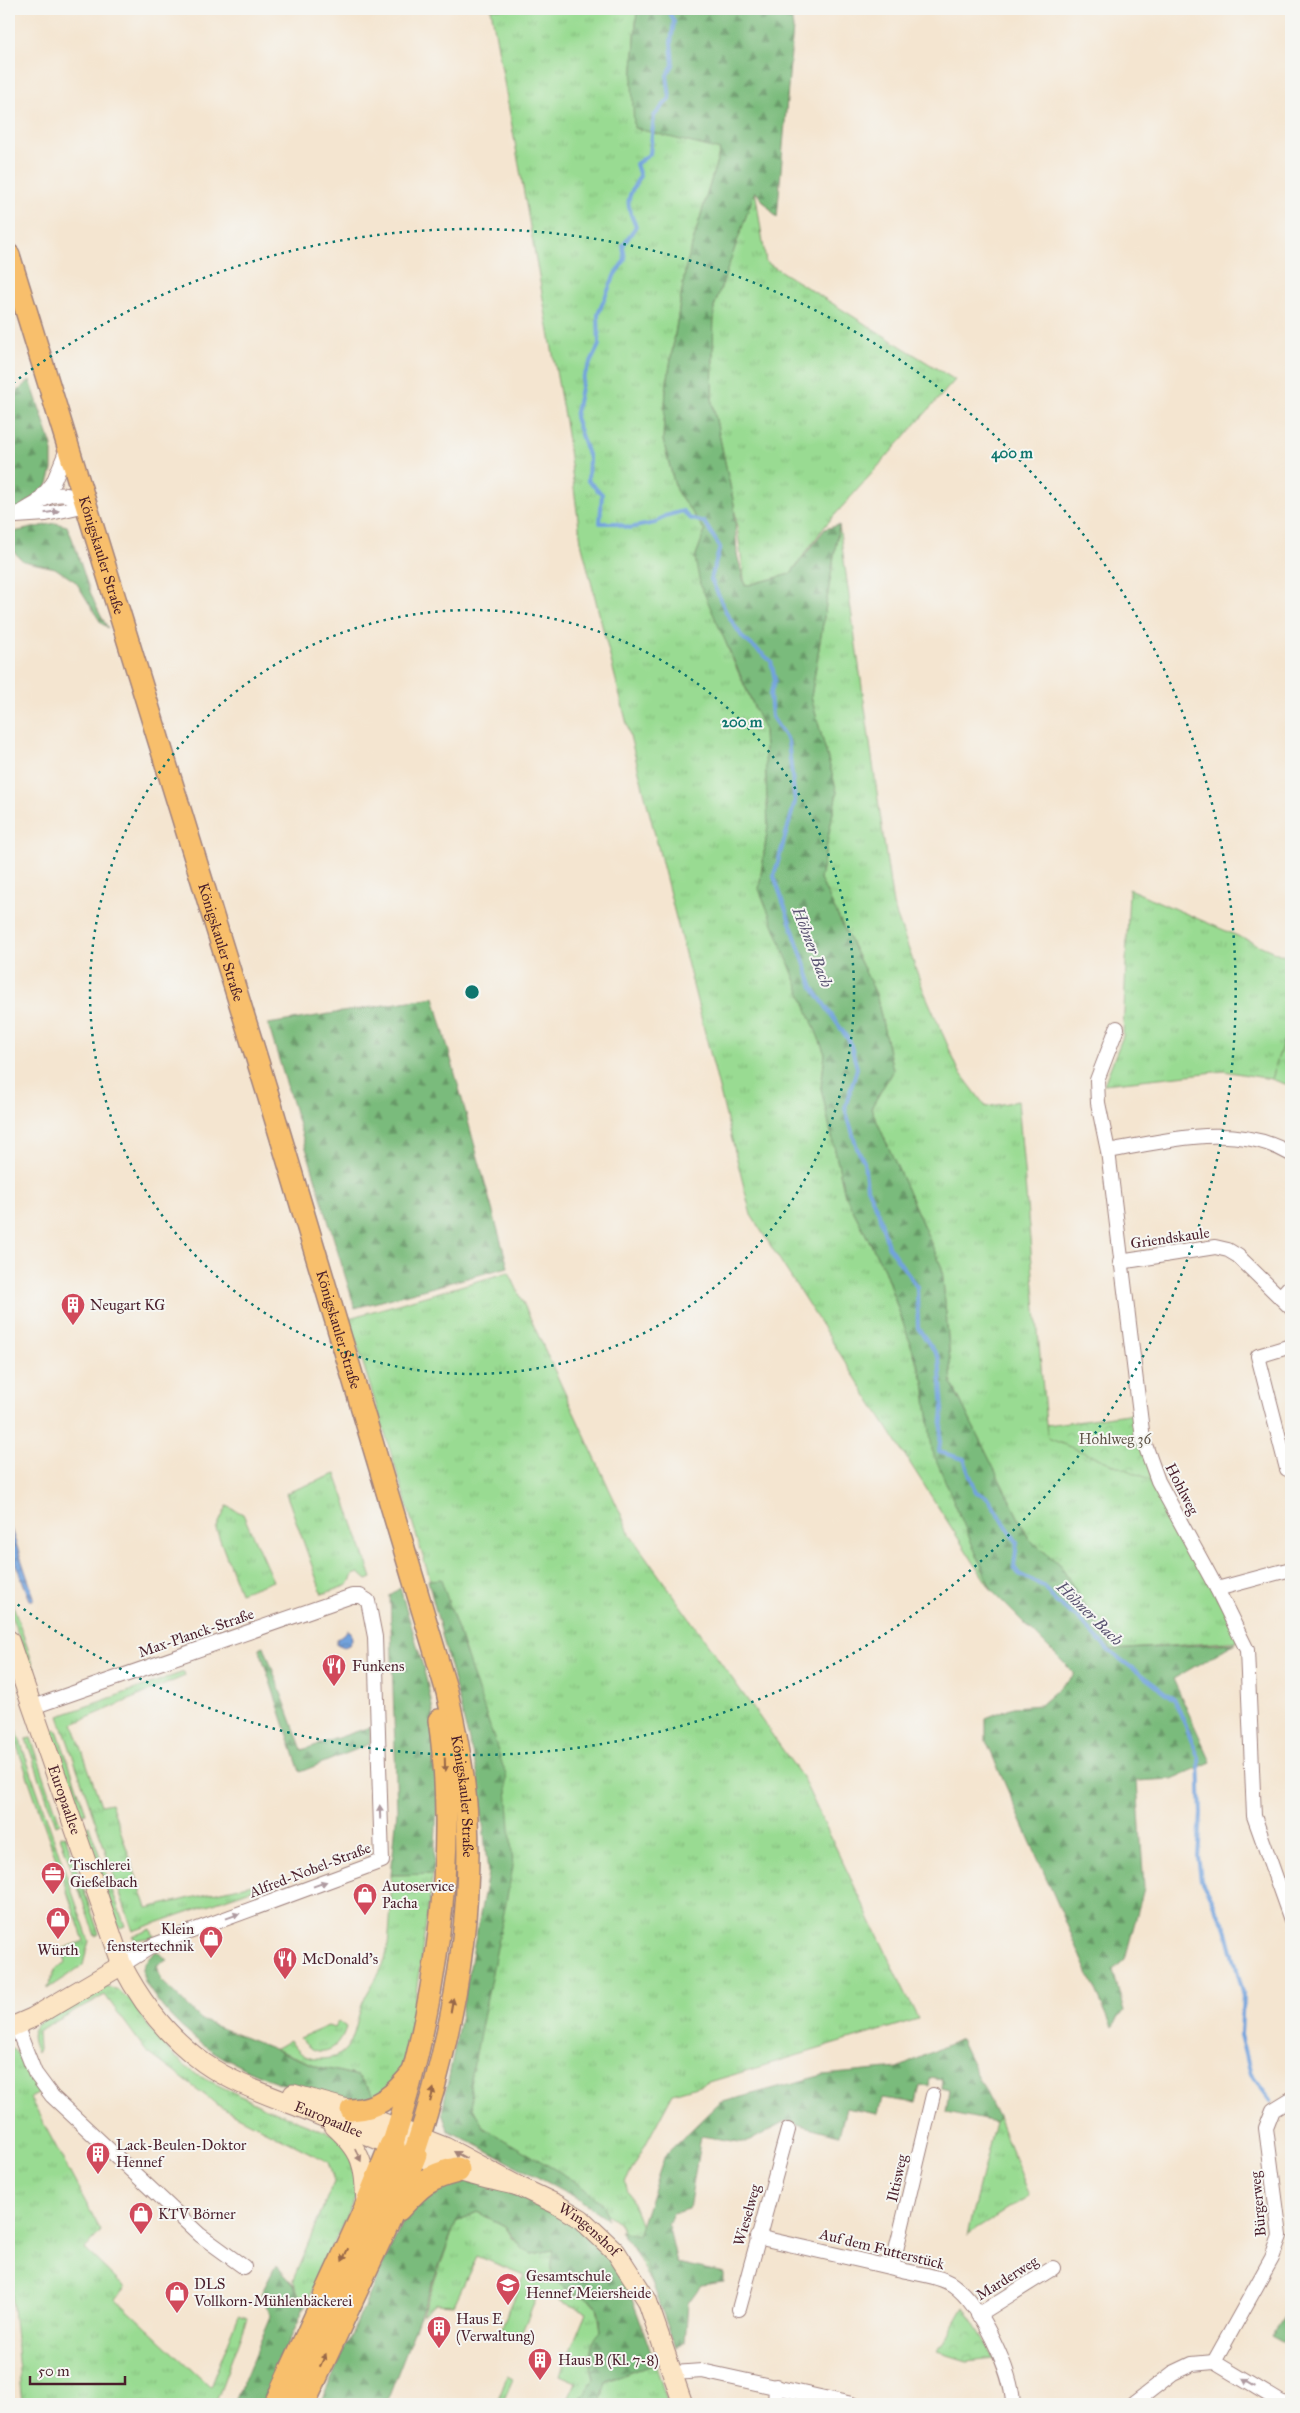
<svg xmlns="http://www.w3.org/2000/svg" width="1300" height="2413" font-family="'IM FELL Great Primer',serif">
	<defs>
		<pattern id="grass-tufts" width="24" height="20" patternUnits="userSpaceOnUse" patternTransform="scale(1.25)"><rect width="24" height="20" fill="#99db92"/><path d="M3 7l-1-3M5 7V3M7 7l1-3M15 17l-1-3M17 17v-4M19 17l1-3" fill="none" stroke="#85bc7e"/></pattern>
		<pattern id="forest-firs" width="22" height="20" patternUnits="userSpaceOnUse" patternTransform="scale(1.25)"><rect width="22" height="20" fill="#7abb7c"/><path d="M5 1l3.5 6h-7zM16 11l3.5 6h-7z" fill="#669766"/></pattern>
		<pattern id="park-crowns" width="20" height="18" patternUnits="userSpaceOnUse" patternTransform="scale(1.25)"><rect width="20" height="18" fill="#99db92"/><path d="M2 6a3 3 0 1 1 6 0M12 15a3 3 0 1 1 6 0" fill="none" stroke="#85bc7e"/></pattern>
		<pattern id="water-waves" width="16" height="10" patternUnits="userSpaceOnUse" patternTransform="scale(1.25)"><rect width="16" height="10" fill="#72a3dd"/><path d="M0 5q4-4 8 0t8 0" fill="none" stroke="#6084b3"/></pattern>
	</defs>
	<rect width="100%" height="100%" fill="#f6f6f2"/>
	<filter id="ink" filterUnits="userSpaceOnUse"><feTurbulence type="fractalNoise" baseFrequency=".02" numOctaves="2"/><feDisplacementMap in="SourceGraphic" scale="10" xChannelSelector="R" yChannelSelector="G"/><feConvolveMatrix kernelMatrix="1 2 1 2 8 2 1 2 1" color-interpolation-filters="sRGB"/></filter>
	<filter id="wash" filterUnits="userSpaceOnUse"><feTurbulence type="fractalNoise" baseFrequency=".0096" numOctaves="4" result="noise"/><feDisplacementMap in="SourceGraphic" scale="20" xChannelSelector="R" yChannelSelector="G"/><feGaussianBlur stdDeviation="1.12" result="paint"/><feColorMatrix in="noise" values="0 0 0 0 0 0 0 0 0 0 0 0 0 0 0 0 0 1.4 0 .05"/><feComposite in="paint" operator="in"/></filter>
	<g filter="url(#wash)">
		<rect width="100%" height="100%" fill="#f4e5d0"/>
		<g fill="url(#grass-tufts)" stroke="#727d5e">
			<path d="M491 9H637L632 84 720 150 686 266 666 390 663 440 676 490 705 531 695 558 731 656 764 729 768 825 760 882 825 1054 821 1088 845 1195 884 1269 924 1382 933 1449 992 1591 751 1215 581 542 566 427Z"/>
			<path d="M755 190 766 262 955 380 825 526 790 574 745 586 734 504 712 401 714 307Z"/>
			<path d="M839 525 893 905 923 989 959 1071 986 1107 1018 1101 1046 1424 1139 1447 1241 1641 1112 1650 1060 1565 1029 1539 952 1384 942 1268 871 1108 893 1070 876 994 820 879 837 792 811 697Z"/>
			<path d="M1129 889 1291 959V1032L1287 1031 1271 1079 1224 1071 1104 1084 1123 1036Z"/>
			<path d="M509 1272 631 1536 802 1777 918 2019 673 2093 625 2183 665 2286 658 2293 618 2222 456 2115 504 1818 349 1318Z"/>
			<path d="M336 1474 372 1578 367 1580 359 1573 353 1575 348 1585 322 1594 286 1493Z"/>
			<path d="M227 1506 243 1514 273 1581 240 1593 216 1529Z"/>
			<path d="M10 1596 37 1676 34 1678 9 1610Z"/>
			<path d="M184 1672 185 1676 73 1724 101 1805 111 1803 147 1908 270 1880 271 1883 133 1931 59 1716Z"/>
			<path d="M16 1729 89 1941 83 1965 47 1989 56 1969 66 1963 62 1949 84 1941 13 1734 9 1735V1731Z"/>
			<path d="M57 1730 86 1813 80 1815 51 1731Z"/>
			<path d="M31 1738 60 1823 56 1825 26 1739Z"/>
			<path d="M89 1826 125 1926 119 1928 84 1828Z"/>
			<path d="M65 1835 99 1934 95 1936 60 1836Z"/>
			<path d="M433 1874 414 2007 401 2073 378 2099 358 2076 320 2067 275 2049 290 2040C296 2050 305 2059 317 2059 357 2061 352 2027 364 2000 370 1986 381 1974 385 1959 390 1946 392 1890 391 1875Z"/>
			<path d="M151 1929 154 1937 135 1940 133 1936Z"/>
			<path d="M105 1987 116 1989 131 2000 150 2029 172 2054 197 2075 264 2107 334 2135 349 2147 358 2191 304 2308 293 2280 334 2181 328 2162 222 2108 146 2051 105 1995 38 2031 39 2049 37 2053C32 2041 29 2034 38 2023Z"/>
			<path d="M338 2021 346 2027C339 2052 317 2061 300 2038L328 2026 334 2028Z"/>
			<path d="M9 2046C21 2051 30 2081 40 2093L30 2098 101 2231 85 2249 125 2288 116 2299 210 2387 239 2315 247 2318 215 2404H22L9 2265Z"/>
			<path d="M998 2117 1030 2196 967 2235 995 2122Z"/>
			<path d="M477 2212 505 2226 513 2239 532 2254 553 2250 551 2270 574 2294 588 2298 597 2308 601 2331 588 2357 594 2379 577 2404H566L576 2382 560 2375 586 2312 539 2292 518 2341 498 2336 524 2275 477 2256 454 2305 435 2304 422 2315 456 2222Z"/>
			<path d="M655 2363 668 2404H600L605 2382Z"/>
			<path d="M507 2376 513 2379 502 2404H496Z"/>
		</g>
		<g fill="url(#forest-firs)" stroke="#626d54">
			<path d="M637 9H790L793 28 777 218 755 191 714 307 712 401 734 504 737 554 745 586 790 574 825 529 839 525 811 697 837 792 820 879 876 994 893 1070 871 1108 942 1268 952 1384 1029 1539 1060 1565 1112 1650 1235 1643 1173 1679 1211 1762 1172 1779 1137 1781 1144 1888 1125 1959 1113 1970 1124 2011 1112 2027 986 1741V1718L1013 1707 1040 1705 1075 1674 992 1591 932 1450 924 1382 884 1269 845 1195 821 1088 825 1054 759 889 768 825 764 729 700 584 695 558 705 531 676 490 663 440 666 390 686 266 720 150 634 128 632 84Z"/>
			<path d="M30 380 52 446V470L46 490 19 508H9V399Z"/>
			<path d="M55 523 67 526C82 560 87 596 108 628L101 623 76 582 55 568 23 561 9 547V533Z"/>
			<path d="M434 997 508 1267 355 1308 268 1024Z"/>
			<path d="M441 1579 506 1775 513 1867 470 2084 473 2108 484 2128 575 2181 604 2205 607 2219 579 2199 448 2130 442 2113 488 1873 478 1776 428 1580Z"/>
			<path d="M400 1588C415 1639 433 1691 437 1744 439 1787 436 1831 433 1874L391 1875 397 1811 390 1595Z"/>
			<path d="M264 1646 302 1750 370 1727V1744L300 1772 259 1648Z"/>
			<path d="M156 1951 168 1960 157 1965 161 1980 203 2021 319 2067 358 2076 378 2099C358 2107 346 2100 326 2096 263 2082 196 2053 157 2000 151 1991 141 1980 143 1969 144 1961 151 1956 156 1951Z"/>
			<path d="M960 2039 998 2117 995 2122 946 2112 949 2090 941 2088 942 2080 930 2078 929 2086 920 2085 916 2103 882 2098 878 2114 846 2108 839 2135 786 2121 746 2143 701 2136 689 2209 673 2213 668 2224 677 2263 724 2273V2282L701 2285 688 2303 685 2343 675 2347 646 2265 620 2231 638 2235 665 2155 719 2103 823 2075 898 2068Z"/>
			<path d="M443 2178C456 2179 469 2179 481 2182 531 2193 597 2232 622 2278 636 2304 644 2335 655 2363L606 2381 600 2404H577L594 2379C589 2361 587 2345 601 2331 600 2324 600 2315 597 2308 589 2291 557 2295 551 2270 550 2264 552 2256 553 2250L532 2254 522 2249 505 2226 477 2212 456 2222 386 2404H320L406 2214Z"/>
			<path d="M276 2265 294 2285 304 2308 262 2404H234L271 2316 261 2294Z"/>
			<path d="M1291 2304V2347L1271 2336Z"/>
		</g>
		<g fill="url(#park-crowns)" stroke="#727d5e">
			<path d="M1287 1031 1291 1032V1086L1271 1079Z"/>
			<path d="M1135 1413 1157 1482 1048 1438 1046 1425Z"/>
			<path d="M964 2307 995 2358 967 2361 938 2352Z"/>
		</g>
		<g fill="url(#water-waves)" stroke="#5e6184">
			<path d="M9 1523 34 1597V1600H30L9 1547Z"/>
			<path d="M348 1630 351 1632 352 1639 349 1645 344 1647 337 1644V1639Z"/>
		</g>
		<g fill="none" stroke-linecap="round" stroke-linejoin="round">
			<path stroke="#72a3dd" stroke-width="4" d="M667 9 674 21 671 42 673 65 667 75 670 98 654 116 650 154 636 164 640 176C627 198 624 202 636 226L623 246 625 260 615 274 598 314 599 345 583 378 575 417 589 458 588 481 602 494 600 523H615L629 528 655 523 665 516 683 511 689 518 704 522 720 547 711 579 727 614 743 638 771 661 775 680 770 695 772 717 788 741 795 802 774 876 813 988 850 1042 857 1068 845 1108 857 1148 864 1162 867 1188 878 1211 888 1246 917 1287 918 1328 939 1358 943 1409 939 1452 964 1459 976 1492 987 1497 1017 1542 1014 1567 1019 1574 1043 1586 1056 1602 1081 1621 1108 1650 1175 1700 1199 1758 1201 1814 1198 1856 1201 1880 1226 1928 1243 1993 1241 2035 1251 2074 1270 2100"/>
		</g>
	</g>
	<g filter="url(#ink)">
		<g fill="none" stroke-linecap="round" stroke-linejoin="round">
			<defs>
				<g id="street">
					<path d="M40 499 53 483 68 447"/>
					<path d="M16 516 46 514 87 505"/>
					<path d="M9 518C37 508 54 479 87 505"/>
					<path d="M1117 1028 1097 1080 1098 1103 1108 1151 1143 1439 1158 1481 1217 1589 1247 1650 1254 1816 1291 1920"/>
					<path d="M1108 1151C1168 1141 1235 1121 1291 1154"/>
					<path d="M1120 1262 1215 1247 1228 1250 1238 1256 1291 1308"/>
					<path d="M1280 1297 1291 1285"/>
					<path d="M1291 1346 1258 1356 1287 1469 1291 1468"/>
					<path d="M1217 1589 1291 1569"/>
					<path d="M33 1707 352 1596H360L368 1601 375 1637 382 1861 154 1945 122 1965"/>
					<path d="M16 2025 35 2073 52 2096 200 2235 244 2267"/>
					<path d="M757 2237C807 2248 856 2259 906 2271 920 2274 940 2276 953 2285 980 2304 1012 2371 1013 2404"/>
					<path d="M892 2267 933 2095"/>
					<path d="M739 2309 788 2130"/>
					<path d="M978 2315 1053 2268"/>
					<path d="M1214 2362 1272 2258 1280 2236 1266 2128 1273 2110 1291 2099"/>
					<path d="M674 2373 702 2371 852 2404"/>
					<path d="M775 2404 776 2386"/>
					<path d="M1133 2404 1173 2373 1192 2364 1214 2362 1284 2404"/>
				</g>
				<g id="secondary">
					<path id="s1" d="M9 1640 122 1965C142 2004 168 2037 204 2063 232 2083 271 2096 304 2109 354 2130 404 2151 455 2170 476 2177 497 2181 518 2186"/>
					<path d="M9 2028 32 2018 122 1965"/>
					<path id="s2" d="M293 2094 351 2110 445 2147 518 2186 556 2204 581 2219 616 2252 647 2300 683 2404"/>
					<path d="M334 2126C365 2154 364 2166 366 2206"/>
				</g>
				<g id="primary">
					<path id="s3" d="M9 255 269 1098 447 1692C456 1734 465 1776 467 1819 473 1932 449 2048 414 2154"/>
					<path d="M351 2110C379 2109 395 2094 412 2073"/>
					<path d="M392 2146C434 2015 459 1856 439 1720"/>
				</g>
				<g id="highway">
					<path d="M398 2208C420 2185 425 2178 457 2170"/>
					<path d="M277 2404 366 2210 392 2146"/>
					<path d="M302 2404 389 2217 414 2154"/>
				</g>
			</defs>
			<use href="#street" stroke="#9f827e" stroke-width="16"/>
			<use href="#secondary" stroke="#9f827e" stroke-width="21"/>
			<use href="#primary" stroke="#9f827e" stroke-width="24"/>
			<use href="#highway" stroke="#9f827e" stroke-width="28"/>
			<use href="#street" stroke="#fff" stroke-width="14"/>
			<use href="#secondary" stroke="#fce5c4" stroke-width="19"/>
			<use href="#primary" stroke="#f8bf6c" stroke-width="21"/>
			<use href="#highway" stroke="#f8bf6c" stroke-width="25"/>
		</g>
		<defs><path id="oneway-solid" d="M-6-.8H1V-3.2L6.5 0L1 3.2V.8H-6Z" transform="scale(1.25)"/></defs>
		<g fill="#ae9aa0">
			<use href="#oneway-solid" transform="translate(52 512) rotate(-9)"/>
			<use href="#oneway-solid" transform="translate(380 1812) rotate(-92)"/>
			<use href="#oneway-solid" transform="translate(320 1884) rotate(-20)"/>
			<use href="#oneway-solid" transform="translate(233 1916) rotate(-20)"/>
			<use href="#oneway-solid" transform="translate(1249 2383) rotate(-149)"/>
		</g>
		<g fill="#986748">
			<use href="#oneway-solid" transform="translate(445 1765) rotate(88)"/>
			<use href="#oneway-solid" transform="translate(452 2005) rotate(-80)"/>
			<use href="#oneway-solid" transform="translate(432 2095) rotate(-75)"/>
			<use href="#oneway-solid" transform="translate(345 2255) rotate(115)"/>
			<use href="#oneway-solid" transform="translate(323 2360) rotate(-65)"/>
		</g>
		<g fill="#a38278">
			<use href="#oneway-solid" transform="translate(358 2155) rotate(64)"/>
			<use href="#oneway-solid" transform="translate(460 2155) rotate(-151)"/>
		</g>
	</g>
	<g fill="none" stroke="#0f766e" stroke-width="2.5" stroke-dasharray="2.5 5">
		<circle cx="472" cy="992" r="382"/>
		<path d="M13 383A763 763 0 1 1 13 1601"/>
	</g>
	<defs>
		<symbol id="building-pin" viewBox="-11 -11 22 30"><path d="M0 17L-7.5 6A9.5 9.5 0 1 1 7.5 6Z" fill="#d1495b" stroke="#f6f6f2"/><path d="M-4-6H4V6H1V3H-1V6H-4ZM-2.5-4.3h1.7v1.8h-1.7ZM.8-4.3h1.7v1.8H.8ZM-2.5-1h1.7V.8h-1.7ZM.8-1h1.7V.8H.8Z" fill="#fff"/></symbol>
		<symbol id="restaurant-pin" viewBox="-11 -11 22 30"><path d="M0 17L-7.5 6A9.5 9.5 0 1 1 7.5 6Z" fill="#d1495b" stroke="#f6f6f2"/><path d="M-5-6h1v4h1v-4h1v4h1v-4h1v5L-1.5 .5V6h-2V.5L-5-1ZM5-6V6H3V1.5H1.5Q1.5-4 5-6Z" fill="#fff"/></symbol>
		<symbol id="office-pin" viewBox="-11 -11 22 30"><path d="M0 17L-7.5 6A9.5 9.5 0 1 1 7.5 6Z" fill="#d1495b" stroke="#f6f6f2"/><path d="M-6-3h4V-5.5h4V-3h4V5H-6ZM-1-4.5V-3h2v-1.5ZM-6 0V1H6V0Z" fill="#fff"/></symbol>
		<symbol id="shop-pin" viewBox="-11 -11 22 30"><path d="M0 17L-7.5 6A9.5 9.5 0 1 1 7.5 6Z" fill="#d1495b" stroke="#f6f6f2"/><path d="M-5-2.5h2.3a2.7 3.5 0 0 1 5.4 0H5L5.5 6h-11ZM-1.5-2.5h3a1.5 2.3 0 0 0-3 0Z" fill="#fff"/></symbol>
		<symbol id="school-pin" viewBox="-11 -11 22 30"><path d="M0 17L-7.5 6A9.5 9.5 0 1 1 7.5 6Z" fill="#d1495b" stroke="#f6f6f2"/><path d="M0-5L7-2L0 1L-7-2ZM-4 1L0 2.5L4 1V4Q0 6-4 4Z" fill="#fff"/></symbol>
	</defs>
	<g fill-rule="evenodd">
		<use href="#building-pin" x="59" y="1291" width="28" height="38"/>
		<use href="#restaurant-pin" x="320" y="1652" width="28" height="38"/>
		<use href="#office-pin" x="39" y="1860" width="28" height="38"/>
		<use href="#shop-pin" x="351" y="1881" width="28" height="38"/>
		<use href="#shop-pin" x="44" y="1905" width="28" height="38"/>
		<use href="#shop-pin" x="197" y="1924" width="28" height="38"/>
		<use href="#restaurant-pin" x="271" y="1945" width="28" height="38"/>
		<use href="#building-pin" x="84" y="2140" width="28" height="38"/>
		<use href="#shop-pin" x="127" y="2200" width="28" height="38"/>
		<use href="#school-pin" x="494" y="2271" width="28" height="38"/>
		<use href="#shop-pin" x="163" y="2279" width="28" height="38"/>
		<use href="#building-pin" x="425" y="2314" width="28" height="38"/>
		<use href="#building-pin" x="526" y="2346" width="28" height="38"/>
	</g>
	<g text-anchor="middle" stroke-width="4" stroke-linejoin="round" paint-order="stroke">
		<g font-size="15" fill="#4a1f2b" stroke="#f6f6f2">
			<text dy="5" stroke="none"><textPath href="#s3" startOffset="314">Königskauler Straße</textPath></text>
			<text dy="5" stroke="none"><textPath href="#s3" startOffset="719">Königskauler Straße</textPath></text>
			<text transform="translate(1170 1238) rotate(-8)" y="5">Griendskaule</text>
			<text dy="5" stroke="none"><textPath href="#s3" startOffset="1124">Königskauler Straße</textPath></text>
			<text transform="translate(1182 1489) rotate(63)" y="5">Hohlweg</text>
			<text transform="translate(196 1633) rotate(-19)" y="5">Max-Planck-Straße</text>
			<text dy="5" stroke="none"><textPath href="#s3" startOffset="1608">Königskauler Straße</textPath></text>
			<text dy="5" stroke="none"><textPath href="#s1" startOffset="169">Europaallee</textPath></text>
			<text transform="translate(310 1870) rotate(-21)" y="5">Alfred-Nobel-Straße</text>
			<text dy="5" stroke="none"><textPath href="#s1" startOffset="610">Europaallee</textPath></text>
			<text transform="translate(897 2178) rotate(-77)" y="5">Iltisweg</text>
			<text transform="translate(1258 2204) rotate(-95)" y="5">Bürgerweg</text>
			<text transform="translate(747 2215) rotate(-74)" y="5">Wieselweg</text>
			<text dy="5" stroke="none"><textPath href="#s2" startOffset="328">Wingenshof</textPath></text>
			<text transform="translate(882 2249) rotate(14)" y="5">Auf dem Futterstück</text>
			<text transform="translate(1007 2278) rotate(-32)" y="5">Marderweg</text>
		</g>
		<g font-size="15" fill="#4a1f2b" stroke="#f6f6f2" text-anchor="start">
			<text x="90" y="1310">Neugart KG</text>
			<text x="352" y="1671">Funkens</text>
			<text x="70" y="1870">Tischlerei<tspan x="70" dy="17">Gießelbach</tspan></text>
			<text x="382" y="1891">Autoservice<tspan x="382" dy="17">Pacha</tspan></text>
			<text x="194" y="1934" text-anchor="end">Klein<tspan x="194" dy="17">fenstertechnik</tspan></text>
			<text x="58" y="1955" text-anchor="middle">Würth</text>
			<text x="302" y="1964">McDonald's</text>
			<text x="116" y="2150">Lack-Beulen-Doktor<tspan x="116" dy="17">Hennef</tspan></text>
			<text x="158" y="2219">KTV Börner</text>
			<text x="526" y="2281">Gesamtschule<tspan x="526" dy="17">Hennef Meiersheide</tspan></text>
			<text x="194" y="2289">DLS<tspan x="194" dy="17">Vollkorn-Mühlenbäckerei</tspan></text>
			<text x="456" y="2324">Haus E<tspan x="456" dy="17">(Verwaltung)</tspan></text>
			<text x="558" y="2365">Haus B (Kl. 7-8)</text>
		</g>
		<g font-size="15" fill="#62574a" stroke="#f6f6f2">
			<text x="1115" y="1444">Hohlweg 36</text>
		</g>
		<g font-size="16" font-style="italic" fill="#5a5472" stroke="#f6f6f2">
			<text transform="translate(813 947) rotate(69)" y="6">Höhner Bach</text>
			<text transform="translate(1090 1613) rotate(44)" y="6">Höhner Bach</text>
		</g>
	</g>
	<circle cx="472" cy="992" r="8" fill="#0f766e" stroke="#f6f6f2" stroke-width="2.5"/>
	<g font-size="15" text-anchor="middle" font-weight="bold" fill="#0f766e" stroke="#f6f6f2" stroke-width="4" stroke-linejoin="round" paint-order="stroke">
		<text x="1012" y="458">400 m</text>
		<text x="742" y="727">200 m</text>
	</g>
	<rect width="1300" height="2413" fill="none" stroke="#f6f6f2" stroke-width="30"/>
	<path d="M30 2376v8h95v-8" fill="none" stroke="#4a1f2b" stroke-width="2.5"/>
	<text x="38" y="2376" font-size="15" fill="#4a1f2b" stroke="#f6f6f2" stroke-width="4" paint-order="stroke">50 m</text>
</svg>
